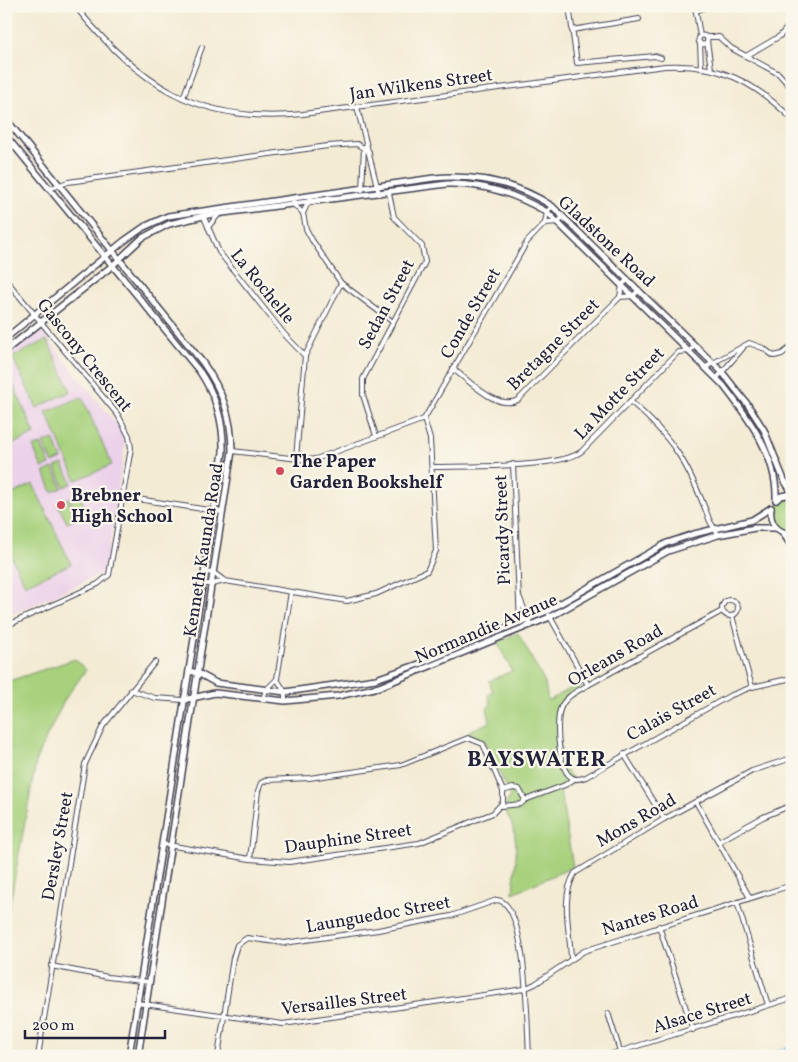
<svg xmlns="http://www.w3.org/2000/svg" width="798" height="1062" font-family="Vollkorn,serif">
	<rect width="100%" height="100%" fill="#fbf7ec"/>
	<filter id="ink" filterUnits="userSpaceOnUse"><feTurbulence type="fractalNoise" baseFrequency=".02" numOctaves="2"/><feDisplacementMap in="SourceGraphic" scale="10" xChannelSelector="R" yChannelSelector="G"/><feConvolveMatrix kernelMatrix="1 2 1 2 8 2 1 2 1" color-interpolation-filters="sRGB"/></filter>
	<filter id="wash" filterUnits="userSpaceOnUse"><feTurbulence type="fractalNoise" baseFrequency=".0096" numOctaves="4" result="noise"/><feDisplacementMap in="SourceGraphic" scale="20" xChannelSelector="R" yChannelSelector="G"/><feGaussianBlur stdDeviation="1.12" result="paint"/><feColorMatrix in="noise" values="0 0 0 0 0 0 0 0 0 0 0 0 0 0 0 0 0 1.4 0 .05"/><feComposite in="paint" operator="in"/></filter>
	<g filter="url(#wash)">
		<rect width="100%" height="100%" fill="#f3ebd4"/>
		<path fill="#ecd1ea" d="M36 332 43 333 121 430 125 444 106 566 99 575 6 617V356Z"/>
		<g fill="#a7d17d" stroke="#647a5c">
			<path d="M47 340 71 391 37 408 12 357Z"/>
			<path d="M9 375 35 434 6 447V376Z"/>
			<path d="M82 397 112 465 76 480 46 412Z"/>
			<path d="M53 439 62 459 53 463 43 443Z"/>
			<path d="M41 444 50 465 42 468 33 447Z"/>
			<path d="M63 464 72 483 64 487 55 467Z"/>
			<path d="M53 468 62 488 52 492 44 472Z"/>
			<path d="M33 484 71 564 25 585 6 546V497Z"/>
			<path d="M79 494 88 514 78 518 69 498Z"/>
			<path d="M67 498 77 519 67 523 57 503Z"/>
			<path d="M787 498H792V531C771 530 770 506 787 498Z"/>
			<path d="M518 633 545 683 548 701 577 685 580 676 585 685 568 695 557 716 563 767 574 780 578 781 560 790 573 867 513 893C515 866 522 833 504 810L510 795 485 741 471 735 469 731 490 722 487 708 491 704 488 695 493 692 489 681 512 671 497 642Z"/>
			<path d="M75 659 86 670 65 699 37 757 6 924V682Z"/>
		</g>
		<g fill="none" stroke-linecap="round" stroke-linejoin="round">
			<path stroke="#59b7d8" stroke-width="5" d="M766 1056 792 1048"/>
		</g>
	</g>
	<g filter="url(#ink)">
		<g fill="none" stroke-linecap="round" stroke-linejoin="round">
			<defs>
				<g id="street">
					<path d="M75 6C138 84 198 125 303 114L665 66C719 63 754 82 792 119"/>
					<path d="M569 6 577 63 655 56 661 58"/>
					<path d="M695 6 700 36"/>
					<path d="M696 11 708 6"/>
					<path d="M572 30 639 19"/>
					<circle cx="703" cy="40" r="4.5"/>
					<path d="M707 37H719L731 48 779 74 792 89"/>
					<path d="M707 41 711 69"/>
					<path d="M700 43 701 67"/>
					<path d="M746 56 780 36 792 22"/>
					<path d="M183 98 202 47"/>
					<path d="M357 107 379 194"/>
					<path d="M49 189 68 182 328 146 357 144 369 152"/>
					<path d="M362 190 364 147"/>
					<path d="M309 201 303 213 306 229 312 240 341 283 393 322"/>
					<path d="M294 202V205L303 213"/>
					<path d="M203 215 219 252 285 335 305 356"/>
					<path d="M545 223 547 212 552 206"/>
					<path d="M208 227 219 214"/>
					<path d="M6 280 118 415 129 436 131 448 109 575 98 584 6 626"/>
					<path d="M620 297 633 296 639 290"/>
					<path d="M706 367 749 343 763 348 774 356 782 354 792 346"/>
					<path d="M453 369C470 381 497 411 518 400L620 297 622 285 628 279"/>
					<path d="M717 378 743 348"/>
					<path d="M630 401C674 439 689 465 709 519 711 525 716 529 718 535"/>
					<path d="M424 419 527 242 545 223 558 222 563 217"/>
					<path d="M376 436 363 395V379L425 262 422 246 394 217 389 193"/>
					<path d="M232 451 307 460 316 459 424 419"/>
					<path d="M296 458 305 356 341 283"/>
					<path d="M513 464 520 623"/>
					<path d="M432 467C463 466 560 469 582 451L678 352 690 351 695 345"/>
					<path d="M124 497 222 512"/>
					<path d="M204 572 214 573 225 581 347 601 376 594 427 571 436 551 430 439 424 419"/>
					<path d="M202 584H212L225 581"/>
					<path d="M519 596 531 626"/>
					<circle cx="730" cy="608" r="8"/>
					<path d="M722 611 588 685C578 691 566 696 561 707 555 720 558 769 571 777 575 780 581 779 586 777L729 696 752 687 792 678"/>
					<path d="M549 615 588 685"/>
					<path d="M732 616 752 687"/>
					<path d="M131 690 155 698 183 700"/>
					<path d="M263 699 266 690 277 679"/>
					<path d="M285 701V692L277 679 291 592"/>
					<path d="M624 754 664 819"/>
					<path d="M503 791 513 788 519 789 525 800"/>
					<path d="M696 802 750 898"/>
					<path d="M501 806 521 804 525 800 565 785 574 779"/>
					<path d="M718 842 763 817 792 805"/>
					<path d="M162 844 250 859 289 862 419 843 493 813 503 802V791L483 744 468 738 401 765 309 778 267 780 261 783 258 791 250 859"/>
					<path d="M737 902 768 1005"/>
					<path d="M659 926 693 1030"/>
					<path d="M571 958C570 931 560 897 575 873L664 819 752 771 792 758"/>
					<path d="M51 966 108 977 149 982"/>
					<path d="M137 1003 283 1024 524 989 535 984 584 951 792 885"/>
					<path d="M608 1013 620 1051"/>
					<path d="M38 1056 85 764 103 726 155 662"/>
					<path d="M218 1056 233 958 237 945 247 938 284 943 378 930 451 916 497 900C528 902 527 1029 529 1056"/>
					<path d="M605 1056 792 998"/>
				</g>
				<g id="secondary">
					<path d="M6 119 203 363C222 390 232 417 232 451L138 1056"/>
					<path d="M6 136 200 372C216 396 224 423 223 452L129 1056"/>
					<path d="M6 338 124 241 144 227 168 216 434 178C476 174 516 183 552 206L722 372 748 405 764 430 784 480 792 492"/>
					<path d="M6 350 112 266 142 238 169 224 208 215 447 184C484 183 515 194 547 212L723 385C748 417 778 457 776 500"/>
					<path d="M776 500 781 496 792 494"/>
					<path d="M771 508C769 522 776 533 792 534"/>
					<path d="M783 533 792 547"/>
					<path d="M189 671 198 673 216 683 285 692 376 679 419 664 547 611 667 543 694 534 752 520 771 508"/>
					<path d="M183 700 215 693 285 701 338 696 379 687 550 617 668 551 718 535 755 528H776"/>
				</g>
			</defs>
			<use href="#street" stroke="#414052" stroke-width="6"/>
			<use href="#secondary" stroke="#414052" stroke-width="8"/>
			<use href="#street" stroke="#fff" stroke-width="4"/>
			<use href="#secondary" stroke="#fff" stroke-width="5"/>
		</g>
	</g>
	<g fill="#d1495b" stroke="#fbf7ec" stroke-width="2">
		<circle cx="280" cy="471" r="5"/>
		<circle cx="61" cy="505" r="5"/>
	</g>
	<g text-anchor="middle" stroke-width="4.5" stroke-linejoin="round" paint-order="stroke">
		<g font-size="18" fill="#22223b" stroke="#fbf7ec">
			<text transform="translate(421 84) rotate(-8)" y="6">Jan Wilkens Street</text>
			<text transform="translate(607 241) rotate(43)" y="6">Gladstone Road</text>
			<text transform="translate(263 286) rotate(51)" y="6">La Rochelle</text>
			<text transform="translate(386 304) rotate(-62)" y="6">Sedan Street</text>
			<text transform="translate(470 313) rotate(-60)" y="6">Conde Street</text>
			<text transform="translate(553 344) rotate(-45)" y="6">Bretagne Street</text>
			<text transform="translate(85 355) rotate(51)" y="6">Gascony Crescent</text>
			<text transform="translate(619 393) rotate(-46)" y="6">La Motte Street</text>
			<text transform="translate(502 530) rotate(-92)" y="6">Picardy Street</text>
			<text transform="translate(203 550) rotate(-81)" y="6">Kenneth Kaunda Road</text>
			<text transform="translate(486 628) rotate(-23)" y="6">Normandie Avenue</text>
			<text transform="translate(615 655) rotate(-30)" y="6">Orleans Road</text>
			<text transform="translate(671 712) rotate(-29)" y="6">Calais Street</text>
			<text transform="translate(636 820) rotate(-30)" y="6">Mons Road</text>
			<text transform="translate(348 838) rotate(-8)" y="6">Dauphine Street</text>
			<text transform="translate(57 846) rotate(-80)" y="6">Dersley Street</text>
			<text transform="translate(378 914) rotate(-10)" y="6">Launguedoc Street</text>
			<text transform="translate(650 915) rotate(-17)" y="6">Nantes Road</text>
			<text transform="translate(344 1001) rotate(-7)" y="6">Versailles Street</text>
			<text transform="translate(702 1012) rotate(-17)" y="6">Alsace Street</text>
		</g>
		<g font-size="18" font-weight="bold" fill="#22223b" stroke="#fbf7ec" text-anchor="start">
			<text x="290" y="467">The Paper<tspan x="290" dy="21">Garden Bookshelf</tspan></text>
			<text x="71" y="501">Brebner<tspan x="71" dy="21">High School</tspan></text>
		</g>
		<g font-size="22" font-weight="bold" letter-spacing="1" fill="#22223b" stroke="#fbf7ec">
			<text x="537" y="766">BAYSWATER</text>
		</g>
	</g>
	<rect width="798" height="1062" fill="none" stroke="#fbf7ec" stroke-width="25"/>
	<path d="M25 1030v8h140v-8" fill="none" stroke="#22223b" stroke-width="2.5"/>
	<text x="32" y="1030" font-size="15" fill="#22223b" stroke="#fbf7ec" stroke-width="4" paint-order="stroke">200 m</text>
</svg>
